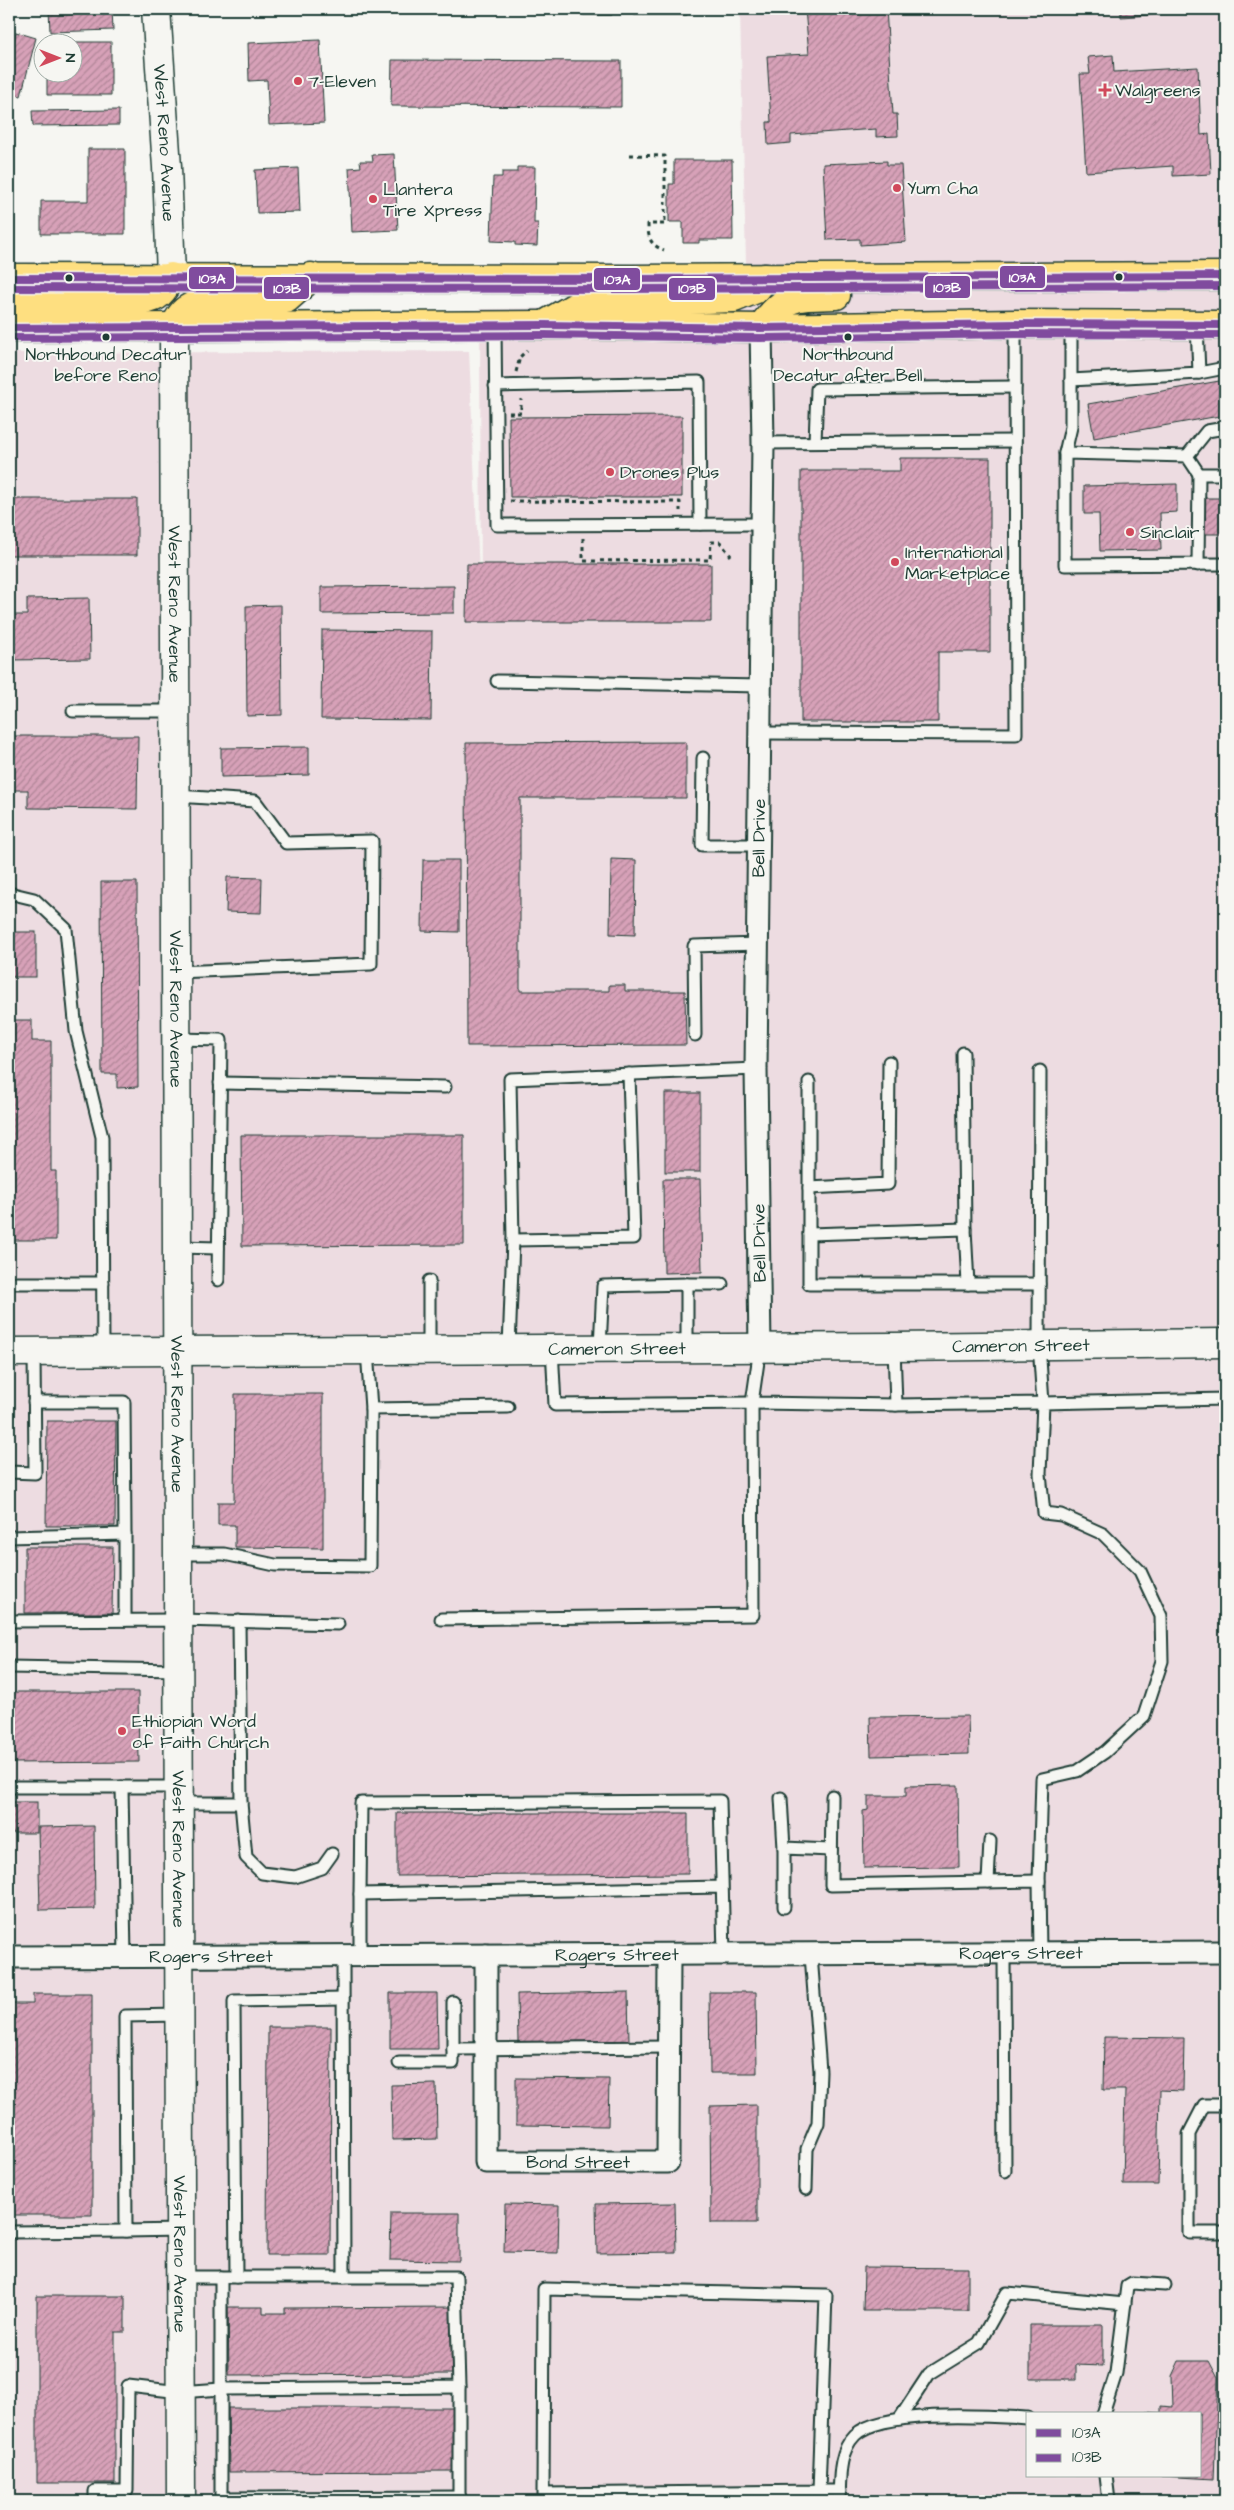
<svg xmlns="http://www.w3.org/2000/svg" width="1234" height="2510" font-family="'Architects Daughter',sans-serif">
	<defs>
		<pattern id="building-hatch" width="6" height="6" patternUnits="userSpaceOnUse" patternTransform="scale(1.25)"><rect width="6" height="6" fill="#d7a1b8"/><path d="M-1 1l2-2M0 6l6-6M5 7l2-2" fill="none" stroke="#ae8496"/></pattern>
	</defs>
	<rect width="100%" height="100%" fill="#f6f6f2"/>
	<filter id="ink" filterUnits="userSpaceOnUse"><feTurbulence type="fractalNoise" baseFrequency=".02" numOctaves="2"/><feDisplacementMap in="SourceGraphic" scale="10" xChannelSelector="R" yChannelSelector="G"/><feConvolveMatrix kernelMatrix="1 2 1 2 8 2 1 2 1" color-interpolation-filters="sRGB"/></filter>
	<g filter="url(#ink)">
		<path fill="#eddce1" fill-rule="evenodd" d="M740 9H1225V2501H9V353L469 351 481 618 480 309 747 307ZM1028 2414H1200V2476H1028Z"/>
		<g fill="url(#building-hatch)" stroke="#1f3d34">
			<path d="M49 9H112L113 30 50 32Z"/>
			<path d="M583 9H711V11H687V15H634V11H612V15H583Z"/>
			<path d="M805 9H886L893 114H897L898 136 876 137V129L791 135V143L768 145 767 122H771L767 56 809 54Z"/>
			<path d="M1121 9H1204L1205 11 1121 17Z"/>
			<path d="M16 32 36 38 21 96 9 93V58Z"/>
			<path d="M320 40 324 123 269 125 267 80 249 81 248 43Z"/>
			<path d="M47 42H111V95H47V72H72V42Z"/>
			<path d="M1113 55 1114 72 1198 67 1201 135 1209 134 1211 174 1173 176V166L1086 172 1080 74H1090L1088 57Z"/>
			<path d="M392 60 621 61V107L391 106Z"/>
			<path d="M119 110V125L33 126 32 111Z"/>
			<path d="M88 149H125V234H41V201H88Z"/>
			<path d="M394 154 398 230 352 232 349 168 361 167 360 161H373L372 155Z"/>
			<path d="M674 160H732L733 240H699V243H683V222H669V184H674Z"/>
			<path d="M887 161V165H901L906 242 860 245V239L827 240 823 164Z"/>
			<path d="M517 167H535L534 223H538L537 246 515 245V242L491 241 493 177H502V172H517Z"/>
			<path d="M298 168 300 212 257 213 255 170Z"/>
			<path d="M1225 380V415L1094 438 1088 404Z"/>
			<path d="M682 416V497H510L509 417Z"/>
			<path d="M900 458H990V652H938V722H801V471H900Z"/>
			<path d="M1177 484V512L1160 513 1161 550 1100 551 1099 514H1084V486Z"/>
			<path d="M9 497H14V499H137V555H9Z"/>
			<rect x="1204" y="498" width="21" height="36"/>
			<path d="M467 564H711V622H466Z"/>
			<path d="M454 586V613L321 614V587Z"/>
			<path d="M89 598 90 659 9 660V615H27V599Z"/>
			<path d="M281 605 282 715 247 716 246 606Z"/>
			<path d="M322 630 432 631 431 720 321 719Z"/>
			<path d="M9 736H138L137 809 28 808V790H9Z"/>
			<path d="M686 742V798H520V991H609V985H625V991H685L686 1045 467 1046 466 743Z"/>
			<path d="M309 747V775L221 777V748Z"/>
			<path d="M611 859 636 860 635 935 610 934Z"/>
			<path d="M423 860H459V932L422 931Z"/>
			<path d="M227 877 262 878 261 913 226 912Z"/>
			<path d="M101 882H137L138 1087 117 1088V1074H102Z"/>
			<rect x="9" y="932" width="27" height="45"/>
			<path d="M9 1020H32V1041H51V1171H56V1240H9Z"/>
			<rect x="665" y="1093" width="35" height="79"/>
			<path d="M241 1135H464V1245L242 1246Z"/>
			<path d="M663 1179H700L702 1272 664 1273Z"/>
			<path d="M235 1394H323V1548L235 1547V1525H218V1502H234Z"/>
			<path d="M47 1421H116L115 1526H46Z"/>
			<path d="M25 1547H113L112 1613H25Z"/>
			<path d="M9 1692H138L139 1762 9 1763Z"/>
			<path d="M968 1716 969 1754 871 1756 870 1717Z"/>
			<path d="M958 1785 959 1867 864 1868 863 1811 868 1810V1796H906V1786Z"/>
			<rect x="9" y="1802" width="28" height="31"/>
			<path d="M397 1813H688V1874L397 1876Z"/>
			<path d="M94 1826 95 1909 40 1910 38 1827Z"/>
			<path d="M628 1992 629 2041 518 2042 517 1994Z"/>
			<path d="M709 1992H756L757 2073H710Z"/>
			<path d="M390 1993H437L438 2049H390Z"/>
			<path d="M33 1994H92V2215H9V2004H33Z"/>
			<path d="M268 2027H331L330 2255H267Z"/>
			<path d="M1104 2037 1184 2038 1183 2091 1160 2090 1158 2185H1123L1125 2090H1103Z"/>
			<path d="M516 2078 609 2079 608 2126 516 2125Z"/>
			<path d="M436 2084 437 2139 392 2140 391 2085Z"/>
			<path d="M757 2105V2223H711L710 2106Z"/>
			<path d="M675 2203 676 2252 597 2253 596 2204Z"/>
			<path d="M505 2204 559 2205 558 2253 504 2252Z"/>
			<path d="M391 2213H459V2261L390 2260Z"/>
			<path d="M864 2267 968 2268V2311H863Z"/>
			<path d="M37 2296H125V2332H115V2483H37Z"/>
			<path d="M228 2307H263V2313H285V2308L456 2307V2374L229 2375Z"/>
			<path d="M1030 2325H1103V2366L1076 2365V2379H1030Z"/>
			<path d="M1179 2361H1209L1218 2378 1214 2479 1161 2476H1200V2414H1147V2412L1161 2413V2406L1173 2407 1172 2376Z"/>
			<path d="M228 2408H456V2471L229 2472Z"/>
		</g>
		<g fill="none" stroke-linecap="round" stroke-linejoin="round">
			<defs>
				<g id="lane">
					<path d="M495 326 497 525 762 524"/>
					<path d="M1199 373 1225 368"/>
					<path d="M1071 380 1199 373 1197 325"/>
					<path d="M495 386 699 382 700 524"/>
					<path d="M815 442 817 389 1015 387"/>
					<path d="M763 443 1015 441"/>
					<path d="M1065 453 1071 427V324"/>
					<path d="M1187 456 1207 431 1225 428"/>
					<path d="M1225 474H1199L1187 456 1065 453V565L1225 564"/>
					<path d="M1198 565 1199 474"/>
					<path d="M497 681 760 686"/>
					<path d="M73 711H176"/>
					<path d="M760 733 1016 734 1015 324"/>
					<path d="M703 758 702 845H758"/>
					<path d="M176 796 255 801 286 843 372 841 371 964 177 972"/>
					<path d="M9 893 34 899 66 929 76 1031 102 1137 103 1352"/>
					<path d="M695 1035 694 946 758 944"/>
					<path d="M177 1039 221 1040 218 1280"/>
					<path d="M809 1082V1284H1039"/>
					<path d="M220 1083 445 1087"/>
					<path d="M809 1188 888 1184 889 1062"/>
					<path d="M965 1229 968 1284"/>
					<path d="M809 1234 965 1229 963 1053"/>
					<path d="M513 1240 634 1238 629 1074"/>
					<path d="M178 1247 218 1248"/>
					<path d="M429 1281V1348"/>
					<path d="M9 1283H103"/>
					<path d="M687 1284H722"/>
					<path d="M600 1347 603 1286 687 1284V1347"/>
					<path d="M894 1347 896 1405 1043 1403 1039 1344 1040 1071"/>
					<path d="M509 1348 513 1240 510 1079 756 1069"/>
					<path d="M760 1348 752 1403 896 1405"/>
					<path d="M367 1350 371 1409 508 1407"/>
					<path d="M34 1402H124L125 1534"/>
					<path d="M9 1472 35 1473 34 1352"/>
					<path d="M9 1537 125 1534V1620"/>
					<path d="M179 1554H224L275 1565 370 1566 371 1409"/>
					<path d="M441 1619 753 1615 752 1403 555 1405 552 1348"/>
					<path d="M9 1621 179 1620 338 1624"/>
					<path d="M9 1667 179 1670"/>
					<path d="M9 1787H179"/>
					<path d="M122 1787 125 1957"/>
					<path d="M832 1796 831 1885 1039 1881 1040 1953"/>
					<path d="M781 1798 784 1848"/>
					<path d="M179 1803H241L239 1621"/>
					<path d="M241 1803 246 1857 262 1873 295 1877 322 1868 332 1854"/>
					<path d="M1039 1881 1042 1779 1077 1771 1105 1752 1144 1716 1162 1661 1161 1616 1140 1571 1103 1534 1061 1515 1044 1513 1040 1474 1043 1403 1225 1399"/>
					<path d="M988 1882 990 1841"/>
					<path d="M722 1887 360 1894 361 1803 720 1801 724 1954"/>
					<path d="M784 1907V1848L831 1850"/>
					<path d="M1004 1953 1005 2171"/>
					<path d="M360 1956V1894"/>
					<path d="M180 2015 125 2016 126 2231 180 2230"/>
					<path d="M453 2049 668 2047"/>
					<path d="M399 2063H453V2002"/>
					<path d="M1225 2105H1204L1189 2134V2233H1225"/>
					<path d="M806 2189 807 2149 818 2123 820 2071 811 1955"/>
					<path d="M9 2232 126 2231"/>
					<path d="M180 2277H344"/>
					<path d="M221 2277V2389L459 2387 456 2277H344L343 1956"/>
					<path d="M236 2277 234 2001 343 1999"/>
					<path d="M459 2387V2501"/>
					<path d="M1103 2414 1116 2373 1127 2286 1132 2283 1165 2285"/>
					<path d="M900 2418 929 2374 979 2343 1007 2293 1125 2304"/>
					<path d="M1106 2476 1109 2501"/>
					<path d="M819 2491 826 2295 544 2289 543 2494 819 2491H840"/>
					<path d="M95 2501V2491H127L128 2386 180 2392 221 2389V2498L460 2497"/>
					<path d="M839 2501C840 2480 838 2452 855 2435 882 2409 990 2416 1028 2418"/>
				</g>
				<g id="street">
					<path id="s1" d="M760 1347 756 1069 763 443 761 328"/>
					<path id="s2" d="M486 1955V2162H668L669 1955"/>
					<path id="s3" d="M9 1957 1225 1952"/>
				</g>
				<g id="secondary">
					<path id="s4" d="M156 9 167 167 171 277"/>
					<path id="s5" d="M174 328 181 2501"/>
					<path id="s6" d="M9 1352 894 1347 1225 1343"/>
				</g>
				<g id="primary">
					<path d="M9 278 630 279 1225 276"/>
					<path d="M9 302H132C156 299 160 297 171 277"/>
					<path d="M544 325 582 303 734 298 756 289 765 278"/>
					<path d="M9 328 544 325 761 328 1015 324 1225 325"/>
					<path d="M174 328C177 322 180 315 185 311 204 295 262 300 286 299L311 277"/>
					<path d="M761 328C785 294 796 296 836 295"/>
				</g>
			</defs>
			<use href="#lane" stroke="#1f3d34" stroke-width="15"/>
			<use href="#street" stroke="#1f3d34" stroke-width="25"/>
			<use href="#secondary" stroke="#1f3d34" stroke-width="31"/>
			<use href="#primary" stroke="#1f3d34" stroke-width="31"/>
			<g stroke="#1f3d34" stroke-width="3" stroke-dasharray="4 4" stroke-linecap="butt">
				<path d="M630 155 665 156V224H648C648 238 650 245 664 250"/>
				<path d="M516 372 520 357 527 350"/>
				<path d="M509 413H521V399"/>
				<path d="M510 501 680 502V511"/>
				<path d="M583 538V561L710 560 711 542H720L731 556"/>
			</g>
			<use href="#lane" stroke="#f6f6f2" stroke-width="11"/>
			<use href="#street" stroke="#f6f6f2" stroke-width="21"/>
			<use href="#secondary" stroke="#f6f6f2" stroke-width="28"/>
			<use href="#primary" stroke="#fedf80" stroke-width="28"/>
			<defs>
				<g id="bus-1">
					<path d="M9 278 630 279 1225 276"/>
					<path d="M9 328 544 325 761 328 1015 324 1225 325"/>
				</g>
				<g id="bus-2">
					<path d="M9 288 630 289 1225 286"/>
					<path d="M9 338 544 335 761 338 1015 334 1225 335"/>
				</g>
			</defs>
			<use href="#bus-1" stroke="#f6f6f2" stroke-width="11"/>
			<use href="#bus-2" stroke="#f6f6f2" stroke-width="11"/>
			<use href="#bus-1" stroke="#804c9e" stroke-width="8"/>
			<use href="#bus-2" stroke="#804c9e" stroke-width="8"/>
		</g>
	</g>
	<g fill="#d1495b" stroke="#f6f6f2" stroke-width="2">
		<circle cx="298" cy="81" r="5"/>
		<path d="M1102.5 82.5h5v5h5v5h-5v5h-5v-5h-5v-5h5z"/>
		<circle cx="897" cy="188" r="5"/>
		<circle cx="373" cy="199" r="5"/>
		<circle cx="610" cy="472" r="5"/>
		<circle cx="1130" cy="532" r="5"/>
		<circle cx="895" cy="562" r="5"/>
		<circle cx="122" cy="1731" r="5"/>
	</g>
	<g fill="#1f3d34" stroke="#f6f6f2" stroke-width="2">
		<circle cx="1119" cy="277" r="4.5"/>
		<circle cx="69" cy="278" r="4.5"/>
		<circle cx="106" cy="337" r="4.5"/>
		<circle cx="848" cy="337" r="4.5"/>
	</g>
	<g text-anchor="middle" stroke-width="4" stroke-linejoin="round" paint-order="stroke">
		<g font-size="17" fill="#1f3d34" stroke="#f6f6f2">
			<text x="106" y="360">Northbound Decatur<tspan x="106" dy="21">before Reno</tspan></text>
			<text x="848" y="360">Northbound<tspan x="848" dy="21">Decatur after Bell</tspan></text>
		</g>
		<g font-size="18" fill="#1f3d34" stroke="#f6f6f2" text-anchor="start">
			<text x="308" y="87">7-Eleven</text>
			<text x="1115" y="96">Walgreens</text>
			<text x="907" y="194">Yum Cha</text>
			<text x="383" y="195">Llantera<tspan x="383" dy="21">Tire Xpress</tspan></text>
			<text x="620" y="478">Drones Plus</text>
			<text x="1140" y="538">Sinclair</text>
			<text x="905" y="558">International<tspan x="905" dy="21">Marketplace</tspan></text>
			<text x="132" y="1727">Ethiopian Word<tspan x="132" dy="21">of Faith Church</tspan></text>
		</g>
		<g font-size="18" fill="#1f3d34" stroke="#f6f6f2">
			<text dy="6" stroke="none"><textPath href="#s4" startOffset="134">West Reno Avenue</textPath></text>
			<text dy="6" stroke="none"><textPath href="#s5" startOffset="276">West Reno Avenue</textPath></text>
			<text dy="6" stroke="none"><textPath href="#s1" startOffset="509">Bell Drive</textPath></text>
			<text dy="6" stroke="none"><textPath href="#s5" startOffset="681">West Reno Avenue</textPath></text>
			<text transform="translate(759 1243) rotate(-91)" y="6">Bell Drive</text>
			<text dy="6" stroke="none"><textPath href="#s6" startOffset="1012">Cameron Street</textPath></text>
			<text dy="6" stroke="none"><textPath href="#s6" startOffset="608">Cameron Street</textPath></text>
			<text dy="6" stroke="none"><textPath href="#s5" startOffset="1086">West Reno Avenue</textPath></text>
			<text dy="6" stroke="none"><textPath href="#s5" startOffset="1521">West Reno Avenue</textPath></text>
			<text dy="6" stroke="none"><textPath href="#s3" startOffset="1012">Rogers Street</textPath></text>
			<text dy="6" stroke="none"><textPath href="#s3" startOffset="608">Rogers Street</textPath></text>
			<text dy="6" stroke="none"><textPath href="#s3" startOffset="202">Rogers Street</textPath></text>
			<text dy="6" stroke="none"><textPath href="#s2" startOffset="299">Bond Street</textPath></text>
			<text dy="6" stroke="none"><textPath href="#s5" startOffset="1926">West Reno Avenue</textPath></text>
		</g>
	</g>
	<g stroke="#f6f6f2" stroke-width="2">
		<rect x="999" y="265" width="47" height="24" rx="5" fill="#804c9e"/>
		<rect x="188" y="266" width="47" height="24" rx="5" fill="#804c9e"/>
		<rect x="593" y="267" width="48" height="24" rx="5" fill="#804c9e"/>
		<rect x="924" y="275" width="47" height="24" rx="5" fill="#804c9e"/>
		<rect x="263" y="276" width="47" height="24" rx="5" fill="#804c9e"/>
		<rect x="668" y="277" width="48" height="24" rx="5" fill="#804c9e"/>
	</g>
	<g font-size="14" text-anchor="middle" font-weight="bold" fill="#fff">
		<text x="1022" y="282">103A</text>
		<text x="212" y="283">103A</text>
		<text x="617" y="284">103A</text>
		<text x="947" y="292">103B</text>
		<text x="287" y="293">103B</text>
		<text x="692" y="293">103B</text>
	</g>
	<rect width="1234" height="2510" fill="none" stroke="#f6f6f2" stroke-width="30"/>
	<rect x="15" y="15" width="1204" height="2480" fill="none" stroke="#1f3d34" stroke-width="2" filter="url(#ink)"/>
	<rect x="1026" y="2412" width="175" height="65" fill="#f6f6f2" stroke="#a0aca6"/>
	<rect x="1036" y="2429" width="25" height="8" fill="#804c9e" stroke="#a0aca6"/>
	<text x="1072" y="2438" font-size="15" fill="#1f3d34">103A</text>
	<rect x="1036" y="2454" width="25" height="8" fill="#804c9e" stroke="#a0aca6"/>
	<text x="1072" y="2462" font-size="15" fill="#1f3d34">103B</text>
	<g transform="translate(58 58) rotate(90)"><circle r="24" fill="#f6f6f2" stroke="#a0aca6"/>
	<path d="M0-4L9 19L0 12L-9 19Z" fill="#d1495b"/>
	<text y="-8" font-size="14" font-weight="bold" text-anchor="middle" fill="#1f3d34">N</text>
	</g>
</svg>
